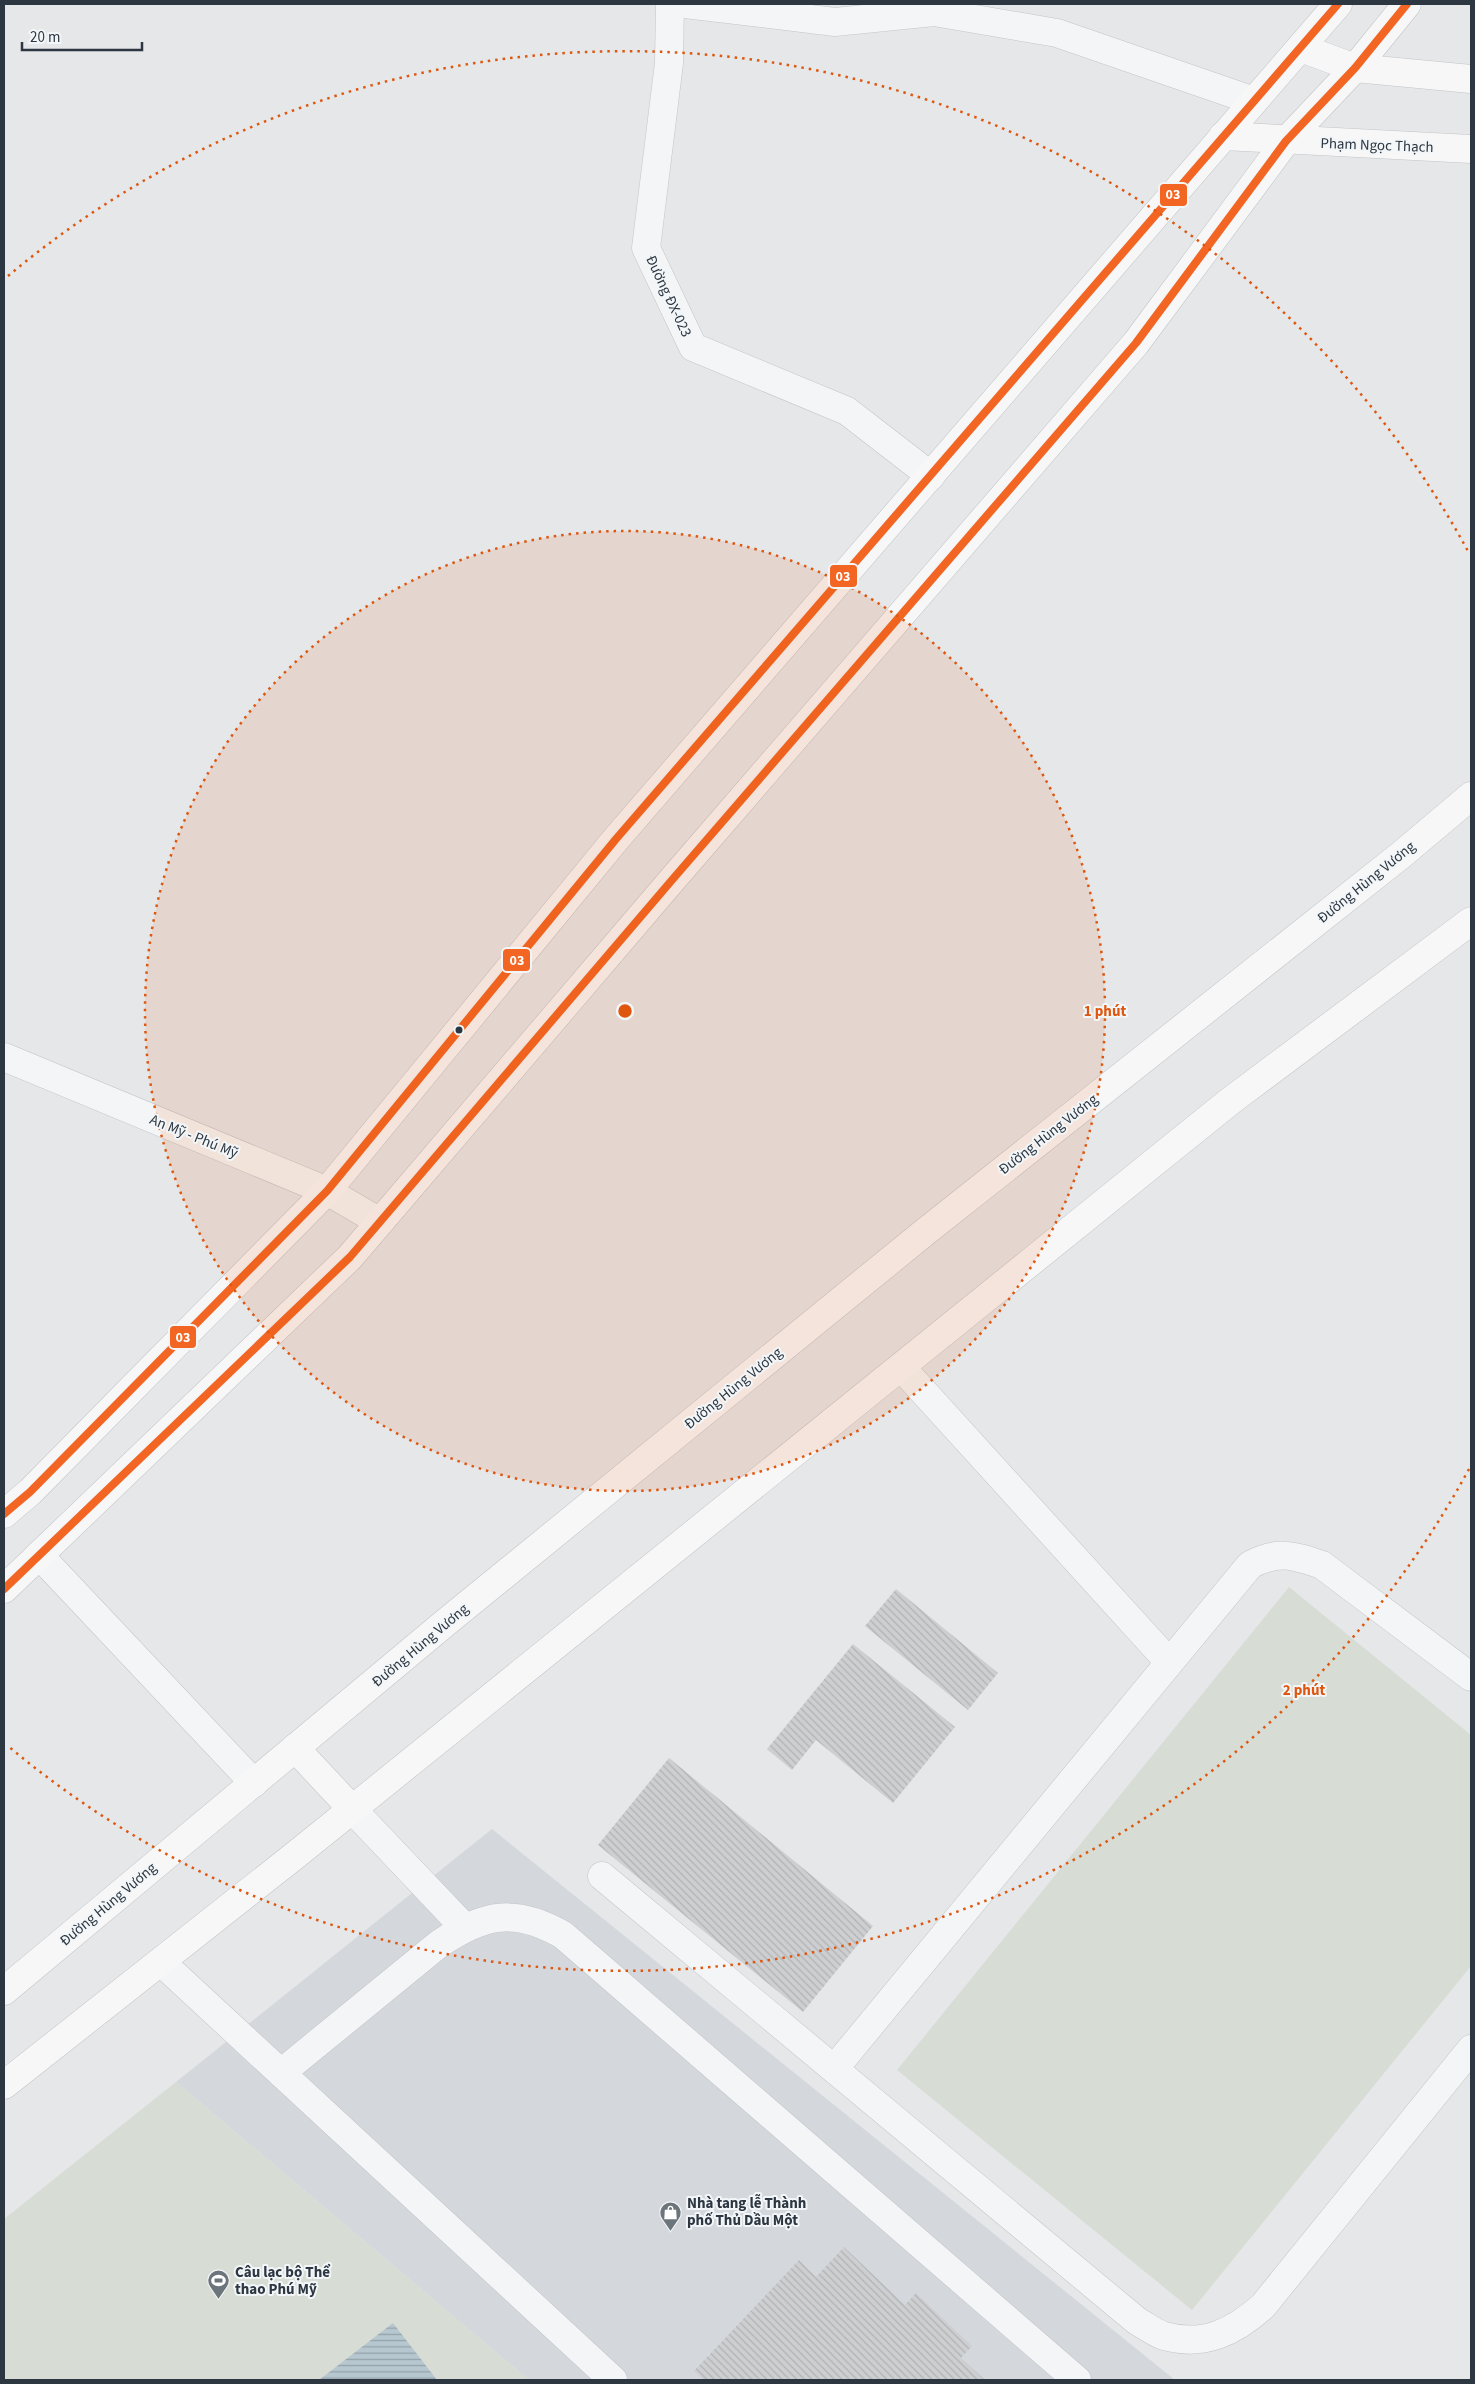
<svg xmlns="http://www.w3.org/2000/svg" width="1475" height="2384" font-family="'Source Sans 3',sans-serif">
	<defs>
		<pattern id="water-rules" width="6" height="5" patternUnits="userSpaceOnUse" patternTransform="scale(1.25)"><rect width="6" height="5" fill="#b6c7d0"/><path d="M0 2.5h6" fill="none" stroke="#94a2aa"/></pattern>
		<pattern id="building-back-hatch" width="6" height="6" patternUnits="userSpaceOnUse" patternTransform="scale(1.25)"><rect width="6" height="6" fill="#cdcfd1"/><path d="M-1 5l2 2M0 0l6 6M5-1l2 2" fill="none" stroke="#b0b2b5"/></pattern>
	</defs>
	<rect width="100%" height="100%" fill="#e5e7e9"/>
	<path fill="#d4d7dc" d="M492 1829 1175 2380H529L176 2082Z"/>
	<g fill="#d7dcd5">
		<path d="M1289 1587 1471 1735V1966L1192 2310 897 2070Z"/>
		<path d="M176 2082 529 2380H4V2219Z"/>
	</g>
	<path fill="url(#water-rules)" d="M393 2323 437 2380H319Z"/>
	<g fill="url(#building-back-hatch)">
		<path d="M896 1589 998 1673 968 1710 865 1626Z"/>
		<path d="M853 1644 955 1727 893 1803 816 1740 792 1770 767 1749Z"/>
		<path d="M669 1758 873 1926 803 2012 598 1845Z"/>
		<path d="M844 2247 905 2305 916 2293 972 2346 961 2358 985 2380H704L694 2371 799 2260 816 2277Z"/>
	</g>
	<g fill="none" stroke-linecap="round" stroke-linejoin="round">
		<defs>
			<g id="minor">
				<path d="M670 4 669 63 646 248 693 347 847 411 931 476"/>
				<path d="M685 4 835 22 934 12 1057 33 1254 101"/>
				<path d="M4 1057 327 1191 380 1222"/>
				<path d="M901 1367 1169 1662"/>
				<path d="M39 1555 254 1783"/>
				<path d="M352 1809 464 1927"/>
				<path d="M602 1876 1137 2321C1146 2326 1155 2333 1164 2336 1204 2347 1234 2332 1263 2306L1471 2049"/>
				<path d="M161 1962 613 2380"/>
				<path d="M834 2069 1250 1565C1278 1550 1293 1555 1322 1565L1471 1677"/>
				<path d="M281 2073 439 1944C483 1914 515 1907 563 1935L1077 2380"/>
			</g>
			<g id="major">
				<path d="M1301 48 1355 68 1471 79"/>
				<path d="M1223 136 1471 149"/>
				<path d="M4 1514 30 1492 327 1191 616 839 1338 4"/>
				<path d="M4 1589 350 1257 672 880 1136 343 1286 141 1355 68 1407 4"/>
				<path d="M295 1748 352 1809"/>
				<path d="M4 1991 445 1623 925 1232 1401 855 1471 796"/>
				<path d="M4 2085 293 1857 1229 1102 1471 921"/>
			</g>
		</defs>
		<use href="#minor" stroke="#c3c5c7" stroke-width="29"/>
		<use href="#major" stroke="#c2c4c6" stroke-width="29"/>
		<use href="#minor" stroke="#f4f5f6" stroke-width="28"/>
		<use href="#major" stroke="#f7f7f8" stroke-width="28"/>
		<defs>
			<g id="bus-1">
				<path d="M4 1514 30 1492 327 1191 616 839 1338 4"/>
				<path d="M4 1589 350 1257 672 880 1136 343 1286 141 1355 68 1407 4"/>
			</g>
		</defs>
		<use href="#bus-1" stroke="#f3f6f8" stroke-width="11"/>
		<use href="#bus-1" stroke="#f26522" stroke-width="8"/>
	</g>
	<circle cx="625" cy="1011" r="480" fill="#df570f" fill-opacity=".12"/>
	<g fill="none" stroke="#df570f" stroke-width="2.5" stroke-dasharray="2.5 5">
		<circle cx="625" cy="1011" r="480"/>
		<path d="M1469 1469A960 960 0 0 1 8 1746M8 276A960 960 0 0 1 1469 553"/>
	</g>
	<defs>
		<symbol id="shop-pin" viewBox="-11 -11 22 30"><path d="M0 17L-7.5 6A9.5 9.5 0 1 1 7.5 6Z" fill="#6d757c" stroke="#f3f6f8"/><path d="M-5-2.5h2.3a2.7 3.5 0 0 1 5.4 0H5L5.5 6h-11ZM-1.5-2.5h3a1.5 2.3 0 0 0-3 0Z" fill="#fff"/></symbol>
		<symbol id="stadium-pin" viewBox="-11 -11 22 30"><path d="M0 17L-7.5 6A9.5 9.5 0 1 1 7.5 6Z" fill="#6d757c" stroke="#f3f6f8"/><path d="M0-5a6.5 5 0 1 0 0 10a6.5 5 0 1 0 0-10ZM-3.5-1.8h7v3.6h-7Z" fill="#fff"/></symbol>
	</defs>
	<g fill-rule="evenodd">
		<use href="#shop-pin" x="658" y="2200" width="25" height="34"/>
		<use href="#stadium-pin" x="206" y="2268" width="25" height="34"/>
	</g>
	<circle fill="#2d3741" stroke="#f3f6f8" stroke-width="2" cx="459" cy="1030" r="4.5"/>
	<g text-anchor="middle" stroke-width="4" stroke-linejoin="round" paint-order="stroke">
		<g font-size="15" fill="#2d3741" stroke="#f3f6f8">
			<text transform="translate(1377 145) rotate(2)" y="5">Phạm Ngọc Thạch</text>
			<text transform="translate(669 296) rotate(65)" y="5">Đường ĐX-023</text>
			<text transform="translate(1366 882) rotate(-39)" y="5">Đường Hùng Vương</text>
			<text transform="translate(1048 1134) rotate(-38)" y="5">Đường Hùng Vương</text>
			<text transform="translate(194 1136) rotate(22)" y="5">An Mỹ - Phú Mỹ</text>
			<text transform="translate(733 1388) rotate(-39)" y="5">Đường Hùng Vương</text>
			<text transform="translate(420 1645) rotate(-40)" y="5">Đường Hùng Vương</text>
			<text transform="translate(108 1904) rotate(-40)" y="5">Đường Hùng Vương</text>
		</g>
		<g font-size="15" font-weight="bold" fill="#2d3741" stroke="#f3f6f8" text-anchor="start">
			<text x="687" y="2208">Nhà tang lễ Thành<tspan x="687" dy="17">phố Thủ Dầu Một</tspan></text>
			<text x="235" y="2277">Câu lạc bộ Thể<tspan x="235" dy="17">thao Phú Mỹ</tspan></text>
		</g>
	</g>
	<circle cx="625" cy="1011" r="8" fill="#df570f" stroke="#f3f6f8" stroke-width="2.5"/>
	<g font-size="15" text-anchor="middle" font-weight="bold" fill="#df570f" stroke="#f3f6f8" stroke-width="4" stroke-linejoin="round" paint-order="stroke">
		<text x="1105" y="1016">1 phút</text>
		<text x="1304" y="1695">2 phút</text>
	</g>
	<g stroke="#f3f6f8" stroke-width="2">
		<rect x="1159" y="183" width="29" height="24" rx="5" fill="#f26522"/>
		<rect x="829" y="564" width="29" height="24" rx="5" fill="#f26522"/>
		<rect x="502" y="948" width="29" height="24" rx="5" fill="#f26522"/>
		<rect x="169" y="1325" width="28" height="24" rx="5" fill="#f26522"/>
	</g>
	<g font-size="14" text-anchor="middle" font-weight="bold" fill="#fff">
		<text x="1173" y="199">03</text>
		<text x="843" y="581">03</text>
		<text x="517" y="965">03</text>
		<text x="183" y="1342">03</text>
	</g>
	<rect width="1475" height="2384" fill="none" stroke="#2d3741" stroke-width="10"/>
	<path d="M22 42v8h120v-8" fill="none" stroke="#2d3741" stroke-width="2.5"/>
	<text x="30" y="42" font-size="15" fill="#2d3741" stroke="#f3f6f8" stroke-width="4" paint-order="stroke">20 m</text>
</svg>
